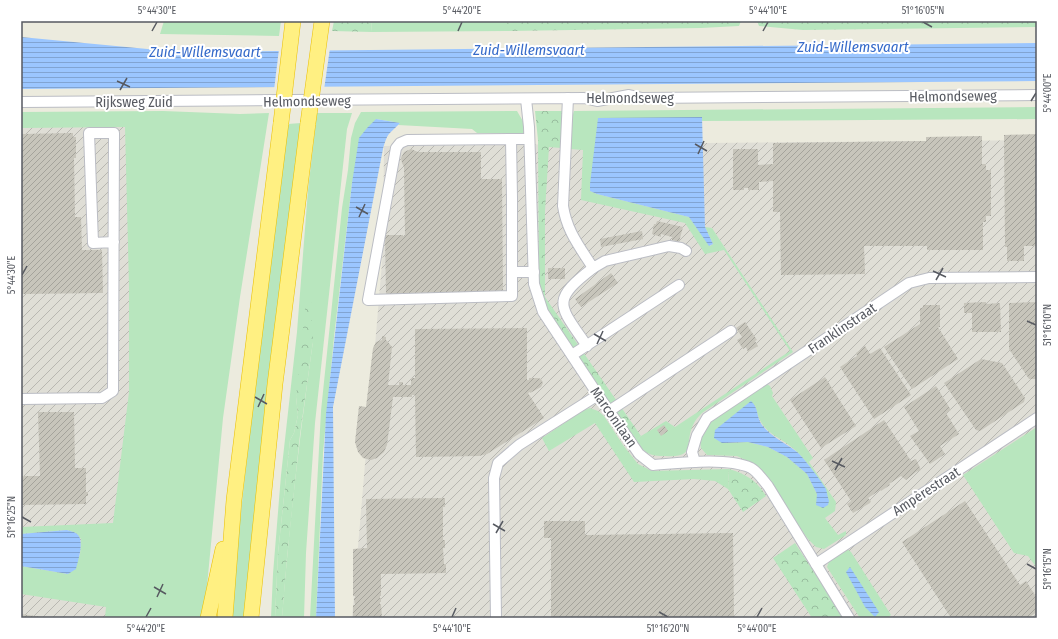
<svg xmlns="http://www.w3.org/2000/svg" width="1058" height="639" font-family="'Fira Sans Condensed',sans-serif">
	<defs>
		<pattern id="industrial-furrows" width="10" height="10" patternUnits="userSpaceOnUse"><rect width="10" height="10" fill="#dfded6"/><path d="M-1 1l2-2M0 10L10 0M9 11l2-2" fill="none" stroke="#b8b7b1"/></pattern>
		<pattern id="forest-crowns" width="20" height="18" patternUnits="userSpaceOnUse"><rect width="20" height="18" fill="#b8e6be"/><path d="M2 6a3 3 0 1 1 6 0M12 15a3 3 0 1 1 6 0" fill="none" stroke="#98bd9e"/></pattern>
		<pattern id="water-rules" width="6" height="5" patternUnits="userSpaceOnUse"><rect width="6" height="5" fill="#9bc6ff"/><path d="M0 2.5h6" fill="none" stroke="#81a4d2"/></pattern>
		<pattern id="building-hatch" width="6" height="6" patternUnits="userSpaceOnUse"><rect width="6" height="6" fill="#c7c5bb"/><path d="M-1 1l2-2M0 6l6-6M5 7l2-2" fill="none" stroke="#a4a39b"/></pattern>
	</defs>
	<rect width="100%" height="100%" fill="#ecebde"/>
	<g fill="url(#industrial-furrows)">
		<path d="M128 123 132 390 107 618H21V125Z"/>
		<path d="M1037 140V618H352L383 251 384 146Z"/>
	</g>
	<g fill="#b8e6be" fill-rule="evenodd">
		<path d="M164 21H281L279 36 160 34Z"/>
		<path d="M371 21H519L507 23 506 31 372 32Z"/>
		<path d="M1037 107V119L702 121V117L590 191 597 194 689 217 710 246 713 244 705 227 712 228 793 352 702 413C699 416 695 420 693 425 684 444 697 458 665 456 650 456 646 454 636 442L641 436 666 421 675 427 790 351 724 250 705 254 685 223 581 200 583 150 571 149 572 117 574 111Z"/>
		<path d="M163 111 240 114 269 113 240 297 223 418 207 586 201 618H105L106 607 21 594V566L68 574 80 555 81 539 76 533 67 530 21 534V527L113 523 129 392V286L125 127 21 128V112Z"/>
		<path d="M517 111 524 123V133H477L472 129 398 125 400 123 376 119 352 183 334 337 323 453 316 618H310L321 411 342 208 348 170 351 138 355 123 361 112Z"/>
		<path d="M317 113H352L347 129 315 423 306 553 304 618H282C289 525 300 433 313 341L296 397 298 415 294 433 290 440 278 553 275 618H271L273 574 281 475 297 332 308 190Z"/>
		<path d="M301 123 246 618H232L236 556 251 422 288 124Z"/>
		<path d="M767 384 770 386 773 393 772 396 813 458 809 462 836 502 835 511 825 518 838 535 846 531V535L824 549 816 547 808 539 756 465 737 456 707 455 701 448 700 442 705 425ZM755 405C762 438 779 433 799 454 809 464 817 477 825 488L817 494 807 474 787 457 768 447 748 442 722 443Z"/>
		<path d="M590 408 598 411 604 416 623 445 638 464 652 471 729 469 728 489 715 481 694 479 634 482 595 423 549 451 542 438 584 410Z"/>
		<path d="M1037 427V568L1028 556 1014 553 963 475Z"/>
		<path d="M846 548 851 552 891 615 887 618H860L827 567 830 559Z"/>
	</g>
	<g fill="url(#forest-crowns)">
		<path d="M334 21H371L372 32 332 31Z"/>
		<path d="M519 21H741L739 26 701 28 506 31V23Z"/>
		<path d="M757 21H1037V27L803 30 759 26Z"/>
		<path d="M535 111H563L561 148 549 147 545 211V297L641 436 636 442 549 313 542 300 539 291 538 140Z"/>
		<path d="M306 299 311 300 313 341 300 435 287 558 282 618H275L278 553 290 440 294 433 298 415 296 397Z"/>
		<path d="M729 469C746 474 757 481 766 496L743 512 728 489Z"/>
		<path d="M795 543 844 618H812L773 558Z"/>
	</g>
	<g fill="url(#water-rules)">
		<path d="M21 37 179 52 1037 43V81L21 89Z"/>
		<path d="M702 117 705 227 713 244 709 246 689 217 597 194 590 191V184L598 118Z"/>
		<path d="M376 119 400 123C389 135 388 131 383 149L333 407 335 618H316L326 414 352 183 359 138 367 128Z"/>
		<path d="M751 401C759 408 756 417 762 425 771 437 786 443 797 452 804 458 822 482 826 489 827 493 828 498 829 501L828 505 823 508 816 505 817 494 807 474 787 457 768 447 748 442 722 443 714 438 715 430Z"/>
		<path d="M67 530C70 531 75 532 77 534 85 540 78 561 76 569L68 574 21 566V534Z"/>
		<path d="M850 567 879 612 875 617 865 607 846 572Z"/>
	</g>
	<path fill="#ecebde" d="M330 48 324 90H274L279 49Z"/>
	<g fill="url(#building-hatch)">
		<path d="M73 133V137H76V158H74L75 217H81L82 250H102L103 293 21 294V134Z"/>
		<path d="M1037 134V246H1024V261H1007V247H1005L1004 135Z"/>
		<path d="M982 136V164H986V170H991V216H986V222H983V250H927V246H864L865 274 781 275 780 212H773V181L759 182V190H748V188H744V190H733V149H758V165L773 164V143L926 141V137Z"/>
		<path d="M411 149 418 152H481V179H502L503 292 403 293V294H386L385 235H403V236H405L404 167 402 163 401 158 404 152Z"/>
		<path d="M657 221 683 227 679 242 672 240V237L661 234V237L652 234 654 224H656Z"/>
		<path d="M642 231 643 239 601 247 600 239Z"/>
		<rect x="548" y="268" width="17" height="11"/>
		<path d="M611 273 618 283 581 307 575 299Z"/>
		<path d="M986 302V304L1000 303 1001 332H972V313H964V303Z"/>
		<path d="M1037 302V379H1029L1009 349V303Z"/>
		<path d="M923 305H940V327H938L958 359 912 389 884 347 920 324V308H923Z"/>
		<path d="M745 322 757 340 755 341 758 346 748 352 746 347 743 349 737 340 742 337 736 328Z"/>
		<path d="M527 328V380H529V378H538L541 379 543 383 541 387 530 393V392L528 393 544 418 487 454 479 456 416 457 415 395H412V397H393L387 445 384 452 377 458 371 460 363 458 358 452 355 442 359 406 366 407 373 348 376 342 382 340V336L386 337V340L388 342 392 347 388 385H399V382H403V385H411V378H415V329Z"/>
		<path d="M865 346 870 354 880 348 911 395 874 419 840 367 857 356 856 353Z"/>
		<path d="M981 359 1002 363 1025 398 1024 402 980 431 976 430 944 383Z"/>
		<path d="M825 377 856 426 821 448 790 400Z"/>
		<path d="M936 386 951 410 946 413 959 434 940 446 945 454 930 464 910 436 919 431 904 407Z"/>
		<path d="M38 412H74L75 468H86V492H88V496H86V504L21 505V476H40Z"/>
		<path d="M884 420 911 461 916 459 921 470 916 472 906 480 901 476 889 484 890 485 881 491 880 490 868 498 871 501 870 503 853 513 847 504 851 501 824 460Z"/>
		<path d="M664 425 668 431 661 436 657 430Z"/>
		<path d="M443 498H445V507H443V540H445V548H443L444 564H446V573L381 574V596H380V598H381V602H380V604H381L382 618H353V605H355L354 600V598H355V596H353V549L367 548 366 499Z"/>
		<path d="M965 501 1020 585 1026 581 1037 598V612L1028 618H951L902 542Z"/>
		<path d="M544 521H585V535L733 533 734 618H551V538H544Z"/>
		<path d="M21 614 42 617V618H21Z"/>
	</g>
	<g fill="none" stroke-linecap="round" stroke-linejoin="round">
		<defs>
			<g id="minor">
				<path d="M568 98 563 206C567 232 580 247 593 268L605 261 669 246 681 248 686 251"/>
				<path d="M526 99 529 127 534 284 543 312 598 395 639 454 653 465C679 463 727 457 751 468 757 471 763 480 768 486L849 618"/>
				<path d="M21 102 584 98 597 101 629 95 642 98 1037 95"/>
				<path d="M511 139 512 198V296L368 300 396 148 400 143 407 140 516 139H529"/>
				<path d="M512 272H534"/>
				<path d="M587 346C559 305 550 301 593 268"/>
				<path d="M572 355 679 285"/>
				<path d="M21 399 102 398 113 391 114 133H89L93 243 114 242"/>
				<path d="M609 411 731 331"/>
				<path d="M695 462 692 452 697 435 707 418 909 283 929 278 1037 277"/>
				<path d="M816 564 1037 418"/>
				<path d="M496 618 494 478 498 463 519 445 598 395"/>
			</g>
			<g id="highway">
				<path d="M208 618 223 549"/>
				<path d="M225 618 234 500 281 123"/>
				<path d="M251 618 275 384 308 123"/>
			</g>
		</defs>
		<use href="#minor" stroke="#bbbdc4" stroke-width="12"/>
		<use href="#highway" stroke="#eabf00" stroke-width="16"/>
		<use href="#minor" stroke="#fff" stroke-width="10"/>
		<use href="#highway" stroke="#fff082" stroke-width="15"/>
		<defs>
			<g id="highway-bridge">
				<path d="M281 123 293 21"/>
				<path d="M308 123 322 21"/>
			</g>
		</defs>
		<use href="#highway-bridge" stroke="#eabf00" stroke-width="16" stroke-linecap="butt"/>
		<use href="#highway-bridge" stroke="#fff082" stroke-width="15"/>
	</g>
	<path fill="none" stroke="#575a61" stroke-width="1.5" d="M923 22 932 27M152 31 157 22M458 31 462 22M763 31 768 22M117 81 130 87M120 90 127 78M1031 101 1036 93M695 144 707 151M698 154 704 141M356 207 368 214M359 217 365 204M933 271 946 277M22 275 27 266M936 280 943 268M1027 321 1036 325M594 334 606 341M597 344 603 331M255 397 267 404M258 407 264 394M832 461 845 467M835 470 842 458M22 517 31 522M493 524 505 531M496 533 503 521M1027 564 1036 569M154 587 166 594M157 597 163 584M659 612 668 617M146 617 151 608M452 617 456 608M757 617 762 608"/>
	<g text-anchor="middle" stroke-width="4" stroke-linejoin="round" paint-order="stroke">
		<g font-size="14" fill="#575a61" stroke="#fff">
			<text transform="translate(953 96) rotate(-1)" y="5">Helmondseweg</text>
			<text x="630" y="103">Helmondseweg</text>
			<text transform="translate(307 101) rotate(-1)" y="5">Helmondseweg</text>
			<text x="134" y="107">Rijksweg Zuid</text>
			<text transform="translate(842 328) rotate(-34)" y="5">Franklinstraat</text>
			<text transform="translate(614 417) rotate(55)" y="5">Marconilaan</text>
			<text transform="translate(926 491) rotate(-33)" y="5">Ampèrestraat</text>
		</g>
		<g font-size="15" font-style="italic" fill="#366bca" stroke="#fff">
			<text x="853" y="52">Zuid-Willemsvaart</text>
			<text x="529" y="55">Zuid-Willemsvaart</text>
			<text x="205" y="57">Zuid-Willemsvaart</text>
		</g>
	</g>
	<rect width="1058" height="639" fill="none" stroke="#ffffff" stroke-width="44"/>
	<rect x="22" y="22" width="1014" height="595" fill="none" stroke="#575a61" stroke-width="1.5"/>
	<g font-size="10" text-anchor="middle" fill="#575a61">
		<text x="157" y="14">5°44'30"E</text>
		<text x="462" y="14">5°44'20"E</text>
		<text x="768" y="14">5°44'10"E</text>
		<text x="923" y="14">51°16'05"N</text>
		<text transform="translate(1047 93) rotate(-90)" y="4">5°44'00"E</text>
		<text transform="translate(11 275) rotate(-90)" y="4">5°44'30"E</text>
		<text transform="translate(1047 325) rotate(-90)" y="4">51°16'10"N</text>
		<text transform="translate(11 517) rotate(-90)" y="4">51°16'25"N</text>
		<text transform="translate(1047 569) rotate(-90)" y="4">51°16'15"N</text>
		<text x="146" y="632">5°44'20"E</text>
		<text x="452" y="632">5°44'10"E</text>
		<text x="668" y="632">51°16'20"N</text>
		<text x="757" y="632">5°44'00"E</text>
	</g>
</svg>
